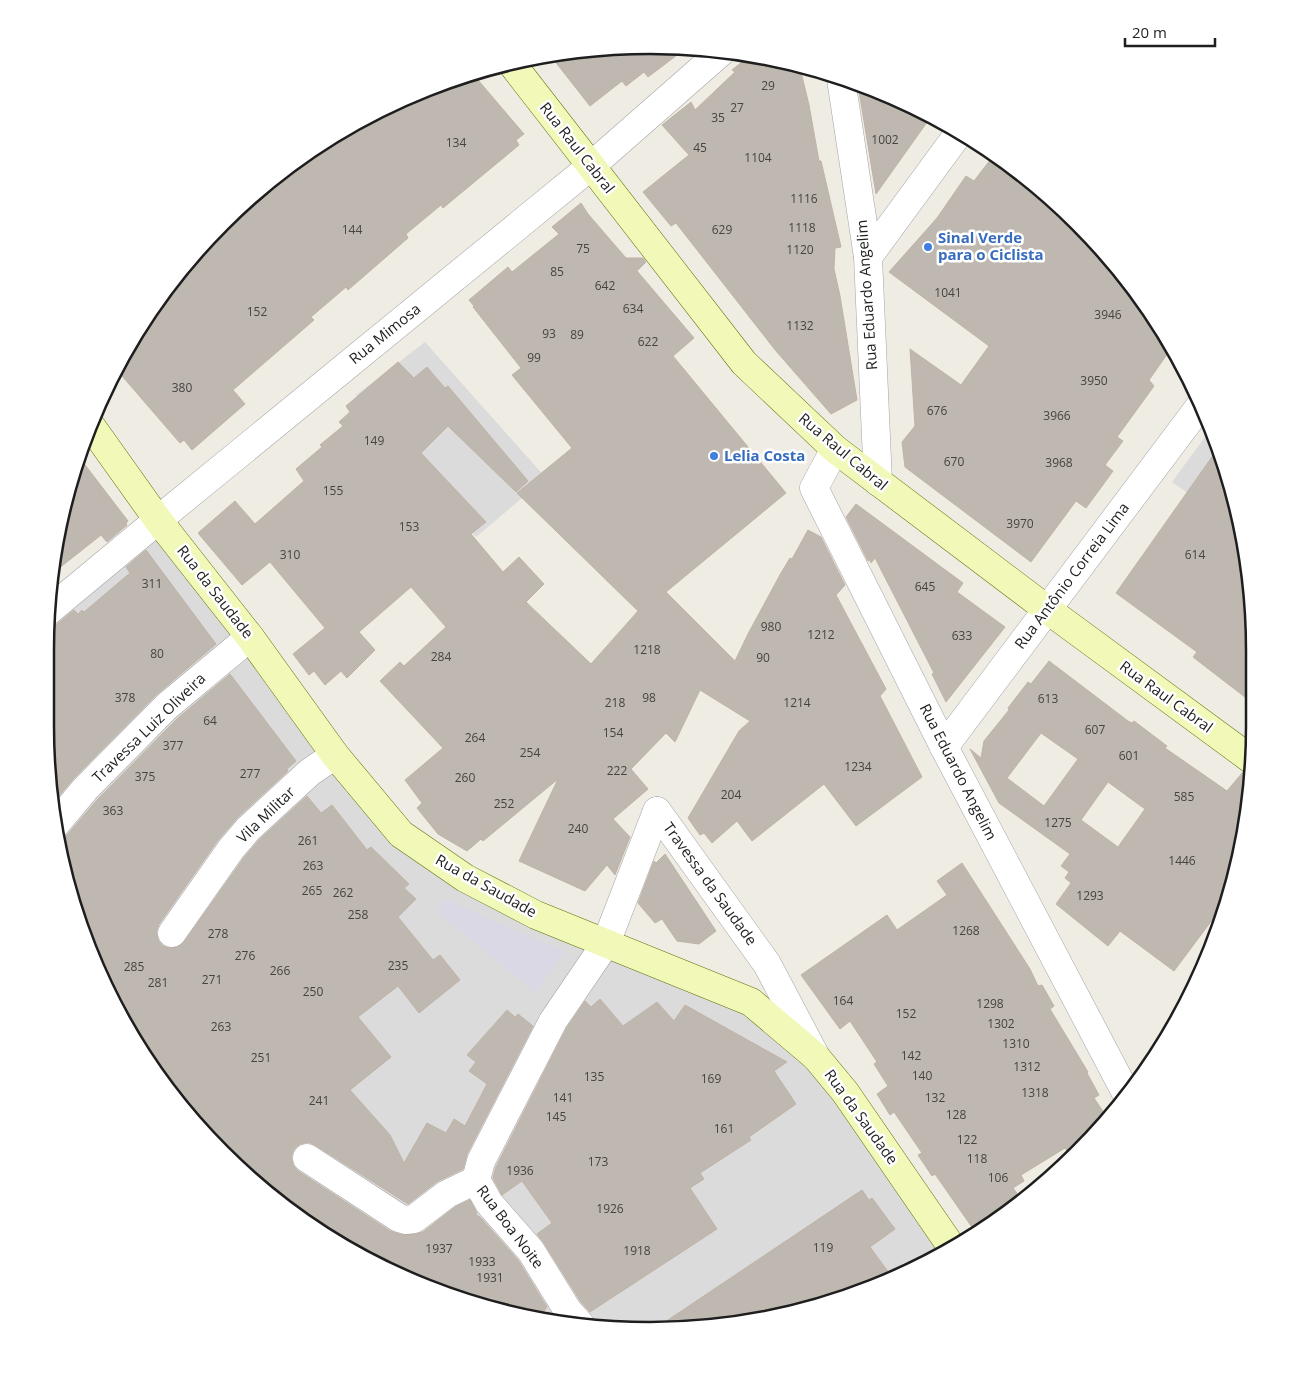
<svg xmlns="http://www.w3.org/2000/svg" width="1300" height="1376" font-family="'Open Sans',sans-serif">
	<rect width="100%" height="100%" fill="#efece4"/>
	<g fill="#dcdbdb">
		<path d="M425 342 546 478 476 537 356 395Z"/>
		<path d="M1211 429 1223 456 1240 530 1172 482Z"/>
		<path d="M161 519 421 857 786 1017 943 1254 844 1299 729 1326 610 1330 456 1299 348 1250 251 1181 170 1094 91 958 57 844 45 726 46 612Z"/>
	</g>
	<path fill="#d9d8e4" d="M444 901H449L563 951 564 953 536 992 440 915 438 907Z"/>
	<g fill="#bfb8b0" stroke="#c0b3a6" fill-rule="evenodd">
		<path d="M689 46 648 77 644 72 626 86 622 81 590 106 550 55 571 50Z"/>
		<path d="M748 57 799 64 809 105 819 161H821L841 247 835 248 834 269 840 296 857 400 831 414 776 351 676 223 671 226 643 192 689 155 662 125 691 102 695 110 735 72 732 70Z"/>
		<path d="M472 73 524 134 516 140 519 145 443 208 441 205 406 234 408 238 348 290 346 287 311 317 314 320 233 390 245 404 192 450 184 440 180 443 116 369 170 281 251 195 334 136 338 140 354 127 357 131 379 112 456 77Z"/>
		<path d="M858 85 915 106 930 118 876 194Z"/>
		<path d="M994 155 1019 170 1105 251 1173 346 1149 380 1154 386 1117 437 1123 441 1105 465 1113 471 1086 508 1076 501 1031 562 905 467 902 442 915 426 910 349 961 385 989 346 889 272 937 218 966 176 974 181Z"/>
		<path d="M581 203 588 214 626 258H643L646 262 637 271 694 338 673 356 786 493 666 592 735 661 749 632 781 573 790 558 792 559 808 530 821 537 845 585 836 595 886 689 880 696 922 777 856 826 824 784 752 841 737 821 712 843 704 833 700 835 688 818 739 731 750 721 700 690 675 742 666 733 631 769 648 789 613 819 630 837 615 875 607 865 585 891 519 861 558 779 483 841 481 839 467 851 438 834 417 808 422 803 405 780 443 748 380 681 400 662 404 666 446 627 411 587 359 632 375 650 347 678 341 671 325 685 314 671 309 675 293 654 325 628 270 562 242 585 198 533 235 501 255 524 304 481 296 469 322 447 320 445 343 426 339 422 350 412 346 406 398 362 414 378 427 367 445 388 448 386 528 481 516 492 448 426 421 453 486 522 471 534 503 572 519 557 544 584 526 602 591 664 638 611 517 493 572 448 512 375 521 368 473 307 474 306 469 300 508 267 512 272 559 234 552 227Z"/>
		<path d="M1219 447 1223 456 1250 571 1254 704 1193 657 1197 652 1116 593Z"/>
		<path d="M79 457 128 521 126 523 127 525 107 542 101 535 53 573 66 493Z"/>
		<path d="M856 504 963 583 957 592 1005 627 946 702 932 674 934 673 875 558 871 563 870 560 868 561 846 517Z"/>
		<path d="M146 550 216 644 156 695 74 778 53 803 45 726 46 628 56 625 74 610 78 614 82 610 84 612 130 573 126 567Z"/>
		<path d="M1049 661 1128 721 1132 723 1134 721 1167 746 1165 748 1227 791 1243 772 1250 775 1243 844 1227 900 1174 971 1120 931 1108 946 1056 904 1071 883 1065 878 1069 872 1061 866 1070 854 999 803 970 749 981 758 984 741 1009 710 1008 708 1028 682 1031 684ZM1041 733 1078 759 1044 806 1007 778ZM1108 782 1145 809 1118 847 1081 820Z"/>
		<path d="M230 674 296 761 287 769 288 771 237 818 218 840 159 924 156 932 158 940 163 946 170 948 178 947 184 942 243 859 259 840 307 796 321 813 332 805 367 850 371 847 409 884 404 888 416 899 398 917 433 960 440 955 460 980 419 1013 398 986 358 1017 391 1057 350 1090 390 1135 404 1163 427 1123 446 1133 454 1119 465 1126 487 1084 469 1071 476 1062 467 1055 507 1010 515 1017 518 1014 533 1026 467 1154 463 1169 438 1181 408 1204 315 1145 308 1142 300 1144 294 1149 291 1157 293 1165 298 1171 390 1231 402 1235 416 1234 423 1232 455 1207 470 1200 477 1213 475 1214 481 1218 518 1260 547 1307 540 1316 496 1307 480 1295 477 1301 456 1299 348 1250 251 1181 170 1094 91 958 56 840 61 839 67 835 97 800 178 718Z"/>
		<path d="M665 854 716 931 699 944 677 941 662 919 655 923 638 903 654 861 656 863Z"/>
		<path d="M962 863 1030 969 1038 986 1042 985 1054 1006 1050 1009 1088 1072 1087 1073 1099 1095 1094 1098 1106 1116 1070 1156 1065 1148 1021 1175 1024 1181 1013 1188 1022 1200 976 1233 935 1174 932 1176 918 1155 922 1153 894 1112 890 1115 877 1094 888 1086 874 1064 877 1062 850 1021 840 1029 801 975 887 915 897 930 947 895 937 881Z"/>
		<path d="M600 999 623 1026 657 1002 674 1021 685 1005 787 1062 774 1071 796 1104 749 1137 751 1140 700 1173 704 1179 690 1188 717 1229 590 1312 581 1302 544 1243 537 1234 552 1223 522 1181 502 1195 493 1178 496 1167 566 1029 585 1001 591 1007Z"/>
		<path d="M862 1190 869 1200 872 1198 895 1229 870 1247 892 1277 844 1299 729 1326 656 1328Z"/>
	</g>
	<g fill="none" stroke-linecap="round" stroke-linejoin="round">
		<defs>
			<g id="street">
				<path d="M841 79 868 257 878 482"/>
				<path d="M868 257 959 133"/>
				<path d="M835 449 814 488 944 747 1126 1093"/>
				<path d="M46 613 158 520 591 166 721 52"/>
				<path d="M944 747 1200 406"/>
				<path d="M657 811 767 964 816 1057"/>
				<path d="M55 825 85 789 167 706 250 637"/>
				<path d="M172 933 231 849 248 829 310 772 335 755"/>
				<path d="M307 1158 399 1218 406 1220 414 1219 447 1194 476 1180"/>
				<path d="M476 1180 481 1161 553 1021 606 943 657 811"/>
				<path d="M476 1180 489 1203 531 1251 568 1311 579 1323"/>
			</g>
			<g id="secondary">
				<path d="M512 64 744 363 835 449 1048 610 1252 760"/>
				<path d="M91 426 158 520 250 637 335 755 401 834 465 878 536 915 751 1002 816 1057 845 1092 953 1249"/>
			</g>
		</defs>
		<use href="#street" stroke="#a5a5a5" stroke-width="29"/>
		<use href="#secondary" stroke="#607307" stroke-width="29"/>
		<use href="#street" stroke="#fff" stroke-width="28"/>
		<use href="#secondary" stroke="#f1f8b8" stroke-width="28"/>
	</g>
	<g fill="#3f7fe0" stroke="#fff" stroke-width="2">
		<circle cx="928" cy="247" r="5"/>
		<circle cx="714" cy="456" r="5"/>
	</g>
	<g text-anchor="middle" stroke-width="5" stroke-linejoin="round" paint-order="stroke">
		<g font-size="12" fill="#464442">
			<text x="768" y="90">29</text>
			<text x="737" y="112">27</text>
			<text x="718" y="122">35</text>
			<text x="885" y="144">1002</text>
			<text x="456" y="147">134</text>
			<text x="700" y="152">45</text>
			<text x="758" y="162">1104</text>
			<text x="804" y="203">1116</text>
			<text x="802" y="232">1118</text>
			<text x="352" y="234">144</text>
			<text x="722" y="234">629</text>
			<text x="583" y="253">75</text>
			<text x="800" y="254">1120</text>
			<text x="557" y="276">85</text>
			<text x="605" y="290">642</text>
			<text x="948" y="297">1041</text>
			<text x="633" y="313">634</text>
			<text x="257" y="316">152</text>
			<text x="1108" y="319">3946</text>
			<text x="800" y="330">1132</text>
			<text x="549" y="338">93</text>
			<text x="577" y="339">89</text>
			<text x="648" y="346">622</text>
			<text x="534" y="362">99</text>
			<text x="1094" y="385">3950</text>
			<text x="182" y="392">380</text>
			<text x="937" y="415">676</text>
			<text x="1057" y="420">3966</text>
			<text x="374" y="445">149</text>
			<text x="954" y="466">670</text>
			<text x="1059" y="467">3968</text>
			<text x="333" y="495">155</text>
			<text x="1020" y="528">3970</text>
			<text x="409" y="531">153</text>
			<text x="290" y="559">310</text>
			<text x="1195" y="559">614</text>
			<text x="152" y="588">311</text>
			<text x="925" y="591">645</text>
			<text x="771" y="631">980</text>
			<text x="821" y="639">1212</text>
			<text x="962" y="640">633</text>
			<text x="647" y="654">1218</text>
			<text x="157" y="658">80</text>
			<text x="441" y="661">284</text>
			<text x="763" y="662">90</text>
			<text x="125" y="702">378</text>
			<text x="649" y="702">98</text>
			<text x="1048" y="703">613</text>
			<text x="615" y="707">218</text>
			<text x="797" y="707">1214</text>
			<text x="210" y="725">64</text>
			<text x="1095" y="734">607</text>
			<text x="613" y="737">154</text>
			<text x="475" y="742">264</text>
			<text x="173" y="750">377</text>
			<text x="530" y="757">254</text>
			<text x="1129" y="760">601</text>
			<text x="858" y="771">1234</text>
			<text x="617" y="775">222</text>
			<text x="250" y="778">277</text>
			<text x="145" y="781">375</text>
			<text x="465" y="782">260</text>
			<text x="731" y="799">204</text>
			<text x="1184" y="801">585</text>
			<text x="504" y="808">252</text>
			<text x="113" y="815">363</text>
			<text x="1058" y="827">1275</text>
			<text x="578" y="833">240</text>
			<text x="308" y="845">261</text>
			<text x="1182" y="865">1446</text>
			<text x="313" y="870">263</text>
			<text x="312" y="895">265</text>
			<text x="343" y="897">262</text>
			<text x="1090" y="900">1293</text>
			<text x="358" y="919">258</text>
			<text x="966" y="935">1268</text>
			<text x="218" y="938">278</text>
			<text x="245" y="960">276</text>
			<text x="398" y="970">235</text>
			<text x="134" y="971">285</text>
			<text x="280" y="975">266</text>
			<text x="212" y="984">271</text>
			<text x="158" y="987">281</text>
			<text x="313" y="996">250</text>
			<text x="843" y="1005">164</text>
			<text x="990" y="1008">1298</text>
			<text x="906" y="1018">152</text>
			<text x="1001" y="1028">1302</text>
			<text x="221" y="1031">263</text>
			<text x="1016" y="1048">1310</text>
			<text x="911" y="1060">142</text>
			<text x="261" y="1062">251</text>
			<text x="1027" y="1071">1312</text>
			<text x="922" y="1080">140</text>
			<text x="594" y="1081">135</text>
			<text x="711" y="1083">169</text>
			<text x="1035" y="1097">1318</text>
			<text x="563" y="1102">141</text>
			<text x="935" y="1102">132</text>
			<text x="319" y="1105">241</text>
			<text x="956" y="1119">128</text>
			<text x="556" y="1121">145</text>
			<text x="724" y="1133">161</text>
			<text x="967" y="1144">122</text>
			<text x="977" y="1163">118</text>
			<text x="598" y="1166">173</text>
			<text x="520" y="1175">1936</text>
			<text x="998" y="1182">106</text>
			<text x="610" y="1213">1926</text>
			<text x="823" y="1252">119</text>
			<text x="439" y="1253">1937</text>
			<text x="637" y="1255">1918</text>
			<text x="482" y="1266">1933</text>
			<text x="490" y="1282">1931</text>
		</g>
		<g font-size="15" fill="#1e1e1e" stroke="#fff">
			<text transform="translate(577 148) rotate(52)" y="5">Rua Raul Cabral</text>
			<text transform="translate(867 295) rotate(-94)" y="5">Rua Eduardo Angelim</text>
			<text transform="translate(385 334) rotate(-39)" y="5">Rua Mimosa</text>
			<text transform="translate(843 452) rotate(40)" y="5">Rua Raul Cabral</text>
			<text transform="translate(1072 576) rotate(-53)" y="5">Rua Antônio Correia Lima</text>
			<text transform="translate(215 592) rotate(52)" y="5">Rua da Saudade</text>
			<text transform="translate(1166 697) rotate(36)" y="5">Rua Raul Cabral</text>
			<text transform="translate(149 728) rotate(-44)" y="5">Travessa Luiz Oliveira</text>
			<text transform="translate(958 772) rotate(63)" y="5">Rua Eduardo Angelim</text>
			<text transform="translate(266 815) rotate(-44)" y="5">Vila Militar</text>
			<text transform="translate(710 884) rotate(54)" y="5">Travessa da Saudade</text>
			<text transform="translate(486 886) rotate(29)" y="5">Rua da Saudade</text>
			<text transform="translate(861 1117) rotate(54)" y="5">Rua da Saudade</text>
			<text transform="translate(510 1227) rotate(53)" y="5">Rua Boa Noite</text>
		</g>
		<g font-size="15" font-weight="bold" fill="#366cbe" stroke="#fff" text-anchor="start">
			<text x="938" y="243">Sinal Verde<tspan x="938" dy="17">para o Ciclista</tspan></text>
			<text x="724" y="461">Lelia Costa</text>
		</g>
	</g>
	<path d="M0 0H1300V1376H0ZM650 54H650A596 596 0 0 1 1246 650V726A596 596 0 0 1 650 1322H650A596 596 0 0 1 54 726V650A596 596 0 0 1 650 54Z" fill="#fff" fill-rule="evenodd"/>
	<path fill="none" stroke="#1e1e1e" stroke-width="2.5" d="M650 54H650A596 596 0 0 1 1246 650V726A596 596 0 0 1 650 1322H650A596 596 0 0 1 54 726V650A596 596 0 0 1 650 54Z"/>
	<path d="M1125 38v8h90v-8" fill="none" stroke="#1e1e1e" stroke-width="2.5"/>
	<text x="1132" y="38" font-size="15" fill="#1e1e1e" stroke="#ffffff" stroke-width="4" paint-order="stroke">20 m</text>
</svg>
